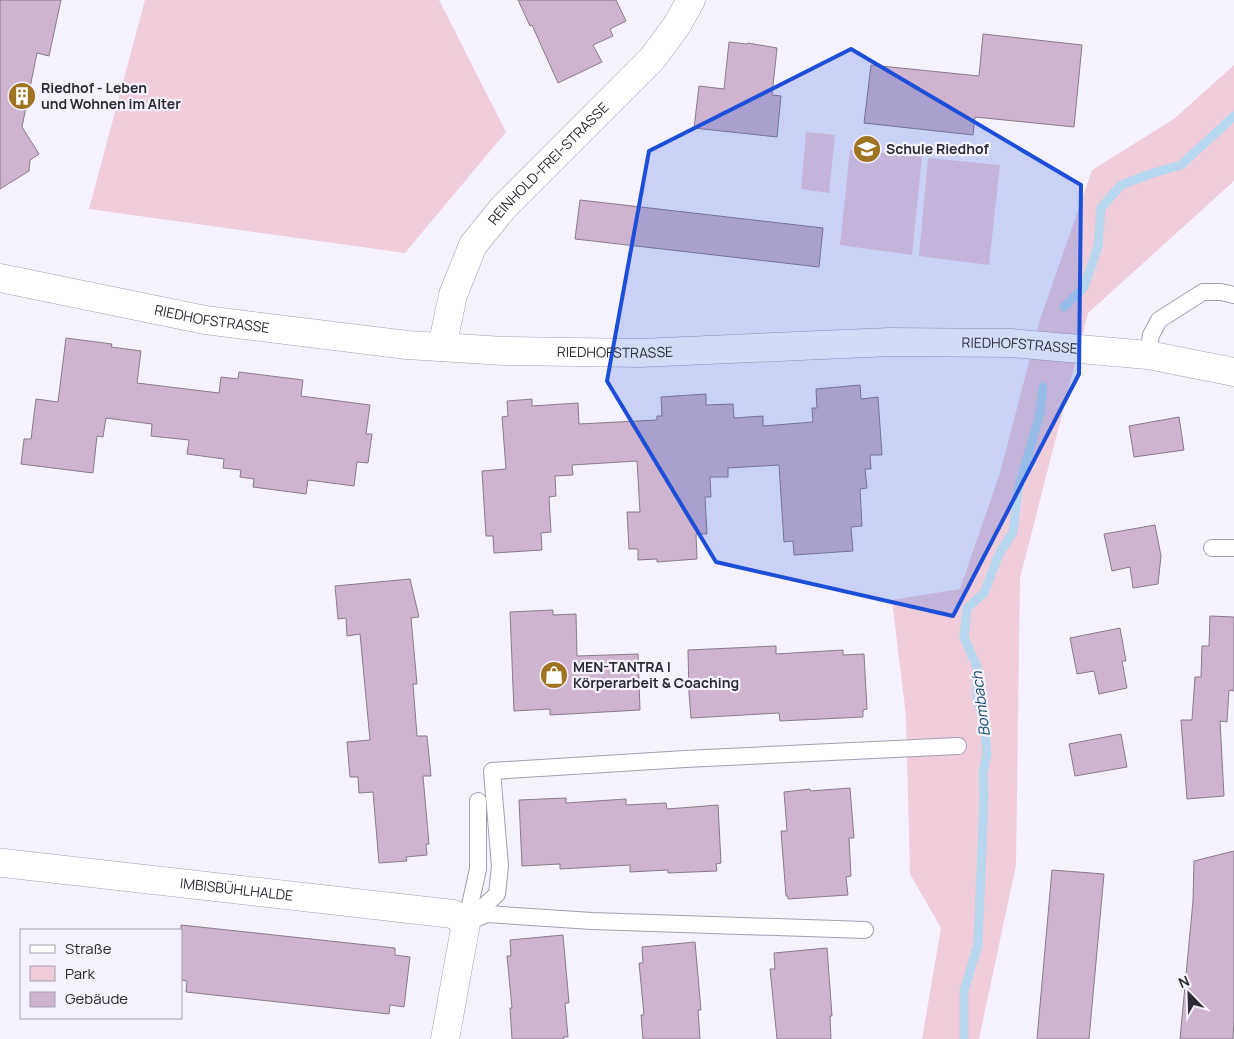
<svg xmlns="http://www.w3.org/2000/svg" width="1234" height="1039" font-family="Manrope,sans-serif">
	<rect width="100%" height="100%" fill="#f5f2fe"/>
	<g fill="#efcdda">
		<path d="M145 0H439L506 132 405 253 89 209Z"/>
		<path d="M1234 65V181L1088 313 1020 578 1016 865 979 1039H922L941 928 910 874 906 716 892 600 960 589 1000 473 1040 320 1092 170 1174 119Z"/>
		<path d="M806 132 835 135 829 193 801 189Z"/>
		<path d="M850 150 922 156 912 255 840 245Z"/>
		<path d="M928 158 1000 165 989 265 919 256Z"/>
	</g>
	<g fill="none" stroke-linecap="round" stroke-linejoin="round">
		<g stroke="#b6d7ed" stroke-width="9">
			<path d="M1064 307 1084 287 1098 246 1101 208 1121 185 1150 174 1181 165 1234 116"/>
			<path d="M964 1039V991L978 945 984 797 983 773 987 754 985 731 977 695V667L964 637 967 608 984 593 999 554 1013 532 1018 490 1040 413 1043 387"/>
		</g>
	</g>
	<g fill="#ceb4cf" stroke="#897b8a">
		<path d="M0 0H61L49 56 37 53 22 127 39 154 30 160 29 171 0 189Z"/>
		<path d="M518 0H616L626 21 610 29 613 36 593 45 602 62 558 83 532 25 530 26Z"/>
		<path d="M983 34 1082 45 1074 127 975 117 973 135 864 123 871 65 979 76Z"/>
		<path d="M729 42 747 44 748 43 777 48 772 95 781 96 777 137 694 128 699 86 724 89Z"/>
		<path d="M580 200 823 228 819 267 575 239Z"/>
		<path d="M66 338 112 344 111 347 141 351 137 383 219 393 221 377 238 379 239 372 303 380 301 396 370 405 366 434H372L368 463 357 462 354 486 308 480 306 494 253 487 254 479 240 477 241 470 223 468 224 459 187 454 189 440 151 436 152 424 106 418 103 437 97 436 93 473 21 464 24 439H31L36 399 58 402Z"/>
		<path d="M860 385 861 399 878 397 882 455H870L871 469H865L867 488 860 489 862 526 851 527 853 551 794 555 793 541 784 542 779 465 728 468V477H710L711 497H705L707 534H696L697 559 657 562V559L638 560V549H629L627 512H640L637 461 572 465 573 475 555 476 556 496 549 497 551 532 541 533 542 550 494 553 493 536H486L482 471 506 469 502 417 508 416 507 401 532 399V406L578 403 579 424 657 420V416H662L661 397 706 394V405L733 404 734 418 763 416V426L813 422 812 408H817L816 389Z"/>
		<path d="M1179 417 1184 450 1134 457 1129 426Z"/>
		<path d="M1155 525 1161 556 1158 584 1133 588 1130 567 1112 571 1104 534Z"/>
		<path d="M410 579 419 617 411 618 417 684H413L417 736H427L431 776H423L429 844H426L427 855 406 857 407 861 379 863 373 792 359 793 358 777H350L347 742 370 740 360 634 347 636 346 618 338 619 335 586Z"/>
		<path d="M553 610V615L576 614 577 656 638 654 640 710 550 715V709L514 711 510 612Z"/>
		<path d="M1210 616 1234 617V691L1229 690 1227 722 1220 721 1224 796 1187 799 1181 720H1192L1195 677H1201L1202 646H1209Z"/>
		<path d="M1120 628 1126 661H1122L1127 688 1099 694 1094 671 1077 674 1070 638Z"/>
		<path d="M776 646V654L843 650V655L864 654 867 709 863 710V717L780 721 779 713 691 718 689 693 688 650Z"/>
		<path d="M1121 734 1127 767 1075 776 1069 744Z"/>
		<path d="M850 788 854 838H849L851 876 846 877 848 895 788 899V896H786L781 831H787L784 792 810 789V791Z"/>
		<path d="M566 798V803L626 799V805L666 803 667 809 718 805 721 863 716 864 717 871 668 873V870L630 872V865L560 869V864L522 866 519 800Z"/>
		<path d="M1234 851V1021L1233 1039H1180L1193 901 1194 861Z"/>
		<path d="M1052 870 1104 874 1089 1039H1037Z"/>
		<path d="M181 925 395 948V955L410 957 404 1007 390 1005 389 1014 186 992 187 981 181 980Z"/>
		<path d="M563 935 569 1003H565L568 1037H563L564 1039H512L510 1008H512L507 956H511L510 940Z"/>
		<path d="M695 942 701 1010H698L700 1039H643L641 1015H644L639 963H643L642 947Z"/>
		<path d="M827 948 832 1016H830L831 1039H777L770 969H775L774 953Z"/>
	</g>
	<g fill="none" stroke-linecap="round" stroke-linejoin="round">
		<defs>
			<g id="lane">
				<path d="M1148 355 1151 335 1159 320 1203 292H1221L1234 295"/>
				<path d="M1212 548H1234"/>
				<path d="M471 921 487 914 592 921 865 930"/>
				<path d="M466 923 497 894 500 866 492 771 685 759 958 746"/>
				<path d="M466 923 478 869V801"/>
			</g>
			<g id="street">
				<path id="s1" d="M0 278 205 320 407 345 504 351 640 353 890 342 1011 343 1148 355 1234 372"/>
				<path id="s2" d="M442 347 453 295 473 245 503 208 652 59 677 25 691 0"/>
				<path id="s3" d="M3 863 453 914 466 923 445 1039"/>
			</g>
		</defs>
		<use href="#lane" stroke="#a39fb2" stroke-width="18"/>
		<use href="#street" stroke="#a39fb2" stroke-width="29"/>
		<use href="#lane" stroke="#fff" stroke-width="16"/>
		<use href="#street" stroke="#fff" stroke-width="28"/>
	</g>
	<path fill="#1d4ed8" fill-opacity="0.2" stroke="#1d4ed8" stroke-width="4" stroke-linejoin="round" d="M851 49 1081 185 1079 374 953 616 716 562 607 381 649 151Z"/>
	<defs>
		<symbol id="building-disc" viewBox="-11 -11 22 22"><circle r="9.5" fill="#9e7423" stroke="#f5f2fe"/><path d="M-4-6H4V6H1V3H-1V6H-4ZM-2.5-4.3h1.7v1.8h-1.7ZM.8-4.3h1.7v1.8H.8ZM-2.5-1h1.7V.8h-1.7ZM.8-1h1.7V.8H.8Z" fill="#fff"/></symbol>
		<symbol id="school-disc" viewBox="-11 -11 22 22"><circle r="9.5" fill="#9e7423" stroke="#f5f2fe"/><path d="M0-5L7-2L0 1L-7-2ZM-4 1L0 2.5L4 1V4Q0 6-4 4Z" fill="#fff"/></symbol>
		<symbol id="shop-disc" viewBox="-11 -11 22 22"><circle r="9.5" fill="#9e7423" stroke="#f5f2fe"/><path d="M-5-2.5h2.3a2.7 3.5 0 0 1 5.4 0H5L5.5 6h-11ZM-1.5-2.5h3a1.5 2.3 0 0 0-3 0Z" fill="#fff"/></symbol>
	</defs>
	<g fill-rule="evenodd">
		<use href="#building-disc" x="6" y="80" width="32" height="32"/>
		<use href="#school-disc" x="851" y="133" width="32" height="32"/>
		<use href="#shop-disc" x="538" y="659" width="32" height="32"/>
	</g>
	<g text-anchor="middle" stroke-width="4.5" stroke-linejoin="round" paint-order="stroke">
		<g font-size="14" font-weight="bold" fill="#2c2a32" stroke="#f5f2fe" text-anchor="start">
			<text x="41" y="93">Riedhof - Leben<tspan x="41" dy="16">und Wohnen im Alter</tspan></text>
			<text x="886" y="154">Schule Riedhof</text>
			<text x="573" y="672">MEN-TANTRA |<tspan x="573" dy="16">Körperarbeit &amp; Coaching</tspan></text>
		</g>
		<g font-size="14" fill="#2c2a32" stroke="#f5f2fe">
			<text dy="5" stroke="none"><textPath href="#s2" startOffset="218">REINHOLD-FREI-STRASSE</textPath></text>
			<text dy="5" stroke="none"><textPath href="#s1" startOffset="216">RIEDHOFSTRASSE</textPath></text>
			<text dy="5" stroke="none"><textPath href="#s1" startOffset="1026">RIEDHOFSTRASSE</textPath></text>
			<text dy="5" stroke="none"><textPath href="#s1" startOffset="621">RIEDHOFSTRASSE</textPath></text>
			<text dy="5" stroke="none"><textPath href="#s3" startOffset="235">IMBISBÜHLHALDE</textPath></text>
		</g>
		<g font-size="15" font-style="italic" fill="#174e6d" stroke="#f5f2fe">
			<text transform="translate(981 704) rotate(-97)" y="5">Bombach</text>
		</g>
	</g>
	<rect x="20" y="929" width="162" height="90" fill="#f5f2fe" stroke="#a5a2ac"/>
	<rect x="30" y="945" width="25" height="8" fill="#ffffff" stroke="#a5a2ac"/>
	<text x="65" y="954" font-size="15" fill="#2c2a32">Straße</text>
	<rect x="30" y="966" width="25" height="15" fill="#efcdda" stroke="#a5a2ac"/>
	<text x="65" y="979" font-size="15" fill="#2c2a32">Park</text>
	<rect x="30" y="992" width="25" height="15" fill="#ceb4cf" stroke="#a5a2ac"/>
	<text x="65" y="1004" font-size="15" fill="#2c2a32">Gebäude</text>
	<g transform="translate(1189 994) rotate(337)" stroke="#f5f2fe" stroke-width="4" paint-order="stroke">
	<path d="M0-4L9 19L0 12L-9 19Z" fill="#2c2a32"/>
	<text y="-8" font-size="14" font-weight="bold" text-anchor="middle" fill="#2c2a32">N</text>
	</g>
</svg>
